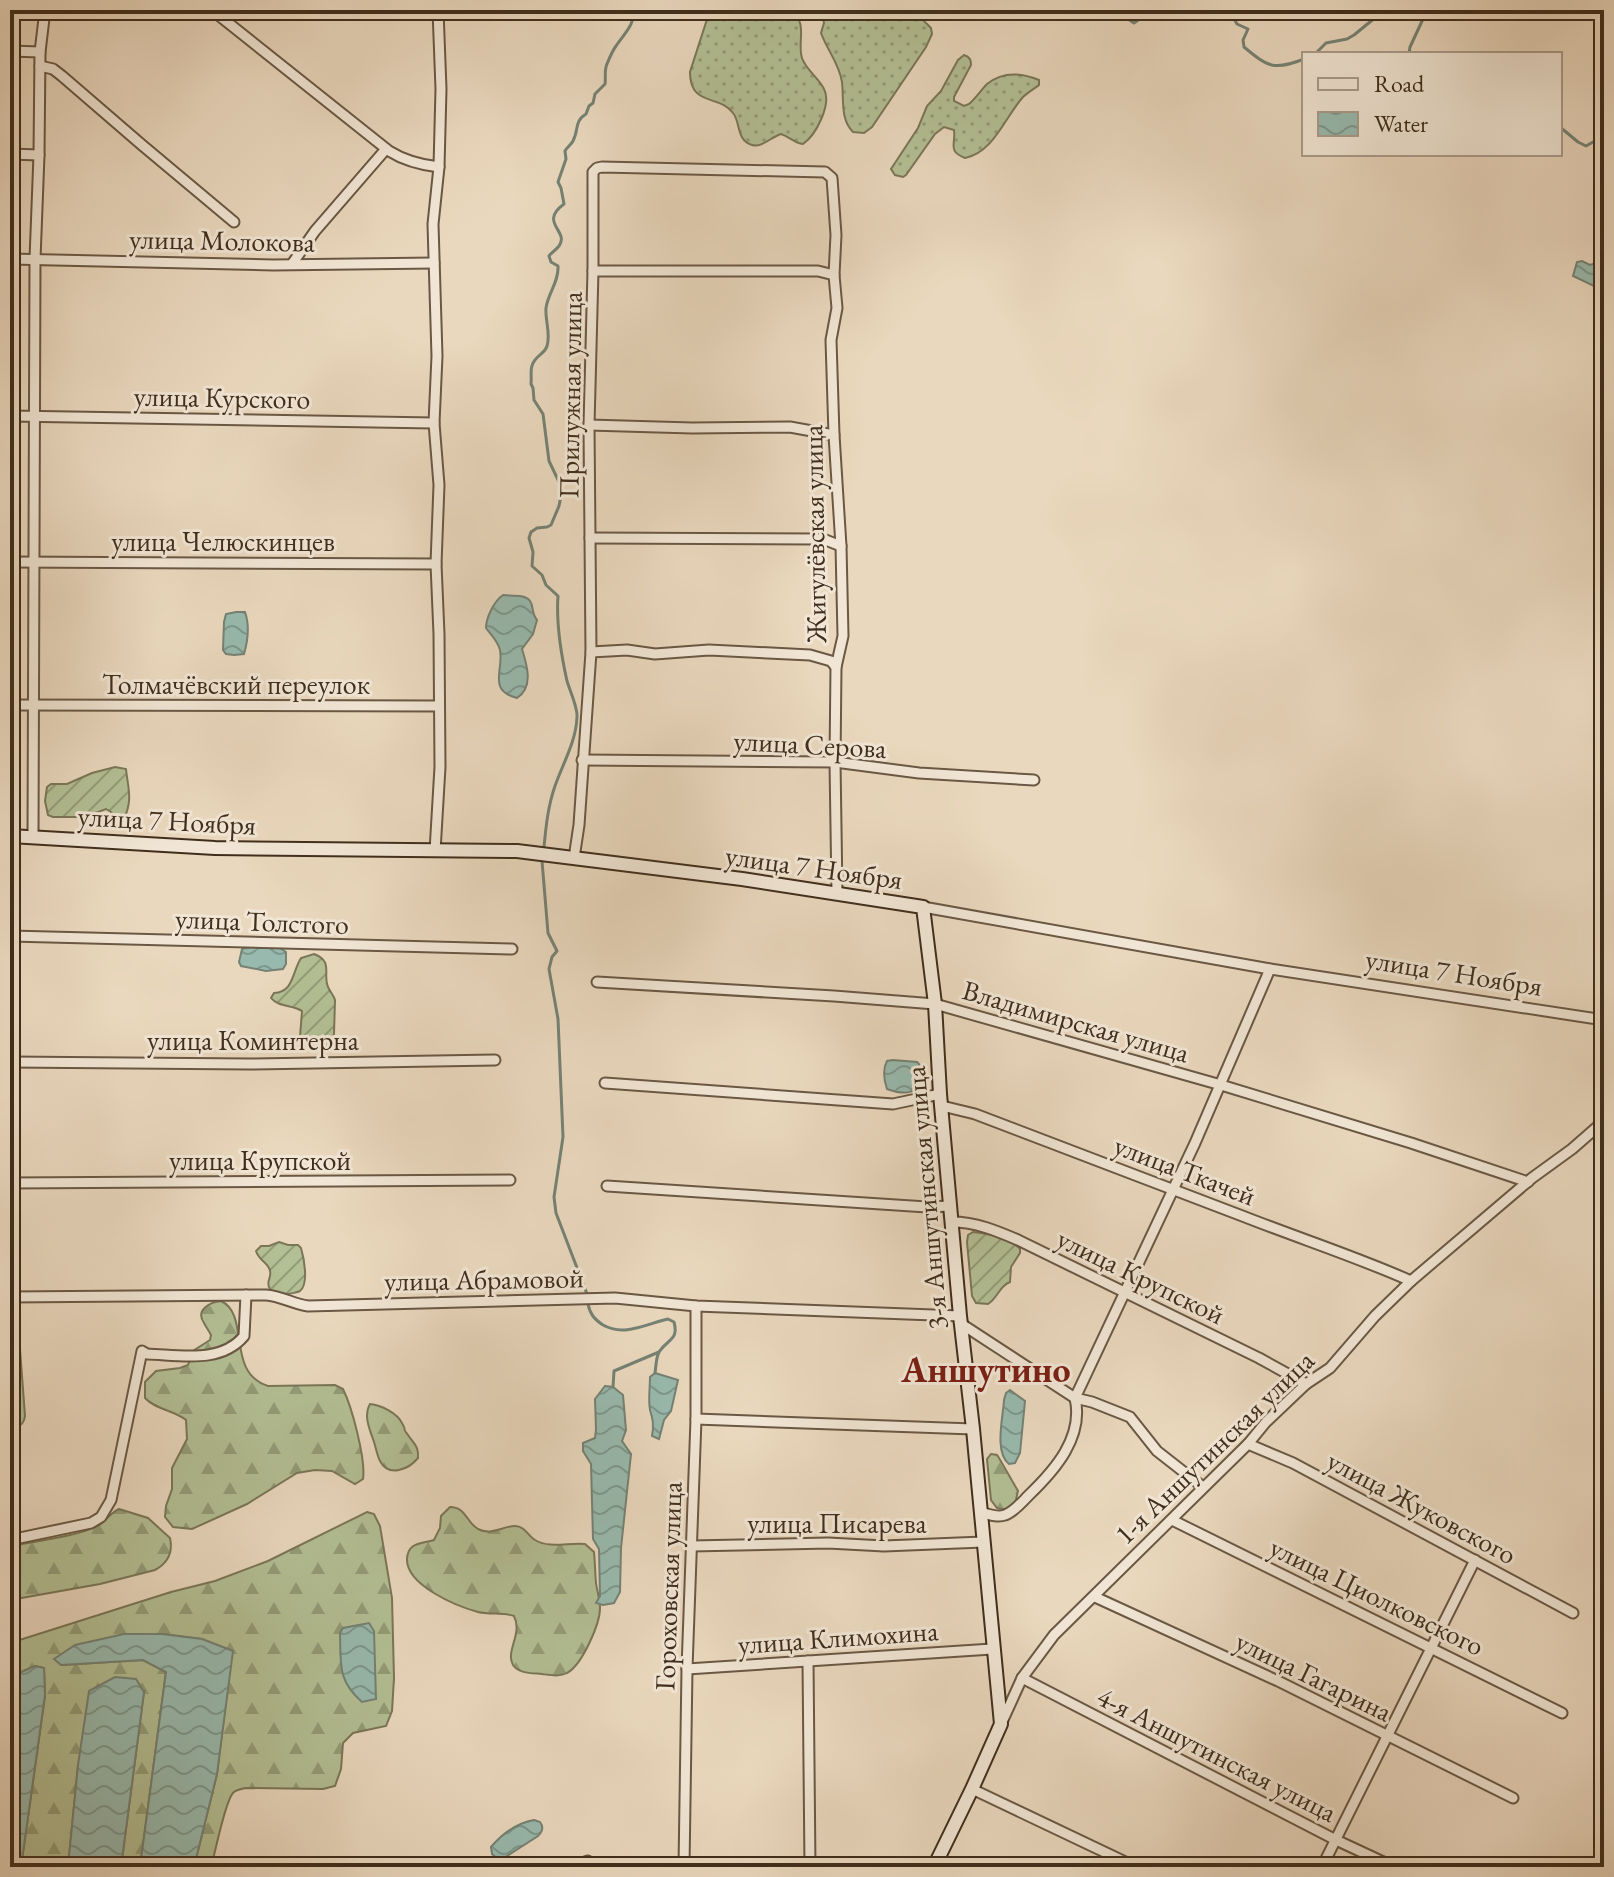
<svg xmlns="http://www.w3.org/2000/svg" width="1614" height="1877" font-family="'EB Garamond',serif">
	<defs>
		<pattern id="grass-dots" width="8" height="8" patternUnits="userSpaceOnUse" patternTransform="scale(2)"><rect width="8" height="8" fill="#b3bf94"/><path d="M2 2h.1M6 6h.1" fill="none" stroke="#939c78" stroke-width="1.8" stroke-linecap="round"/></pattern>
		<pattern id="forest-firs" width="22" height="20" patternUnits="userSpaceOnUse" patternTransform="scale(2)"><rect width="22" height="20" fill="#b3bf94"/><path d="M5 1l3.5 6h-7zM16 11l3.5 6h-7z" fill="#939c78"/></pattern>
		<pattern id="garden-furrows" width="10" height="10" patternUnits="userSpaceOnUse" patternTransform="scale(2)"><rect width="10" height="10" fill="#b3bf94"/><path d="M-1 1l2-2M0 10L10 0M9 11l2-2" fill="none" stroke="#939c78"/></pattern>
		<pattern id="water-waves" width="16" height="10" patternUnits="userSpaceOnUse" patternTransform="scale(2)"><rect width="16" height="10" fill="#98baae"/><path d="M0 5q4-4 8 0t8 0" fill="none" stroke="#7d988d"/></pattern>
	</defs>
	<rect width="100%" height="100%" fill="#ead8be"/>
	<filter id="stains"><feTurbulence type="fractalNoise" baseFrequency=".0025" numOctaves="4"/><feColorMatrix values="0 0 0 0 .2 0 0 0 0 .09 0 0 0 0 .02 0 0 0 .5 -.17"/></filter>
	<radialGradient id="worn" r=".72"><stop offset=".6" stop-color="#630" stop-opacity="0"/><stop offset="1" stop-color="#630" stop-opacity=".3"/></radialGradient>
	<g fill="url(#grass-dots)" stroke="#7a7658" stroke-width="2">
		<path d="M710 10H781L784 12 792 11C808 24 797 42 802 58 806 70 819 78 824 89 832 104 816 135 803 144 794 143 790 137 781 134 771 137 762 148 752 145 736 140 741 123 733 113 719 94 690 107 690 72Z"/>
		<path d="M821 10H906L917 14 931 28 932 34 926 47 872 127 864 133 853 132C840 119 844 99 842 82 839 63 827 50 821 33L824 23Z"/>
		<path d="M964 55C970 57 971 60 971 65L954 97V101L964 106 969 104C976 98 981 90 987 84 1003 71 1022 73 1039 80V85C1034 89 1028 92 1023 97 1005 117 994 152 965 158 947 151 956 144 954 130L944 127 935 134 906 175 903 177 895 175 891 169 918 128 927 106 941 91 958 60Z"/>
	</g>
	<g fill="url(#forest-firs)" stroke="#7a7658" stroke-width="2">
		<path d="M221 1301C251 1315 225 1372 268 1386L335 1385 343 1389C352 1407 366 1460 363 1479L355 1484 332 1471 315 1470 297 1473 247 1504 192 1529 173 1527 165 1517 166 1506 172 1489V1468L187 1439 186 1420C174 1410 156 1410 145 1398V1382L156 1371 180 1368 188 1365 193 1351 210 1340 211 1335C209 1331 206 1327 204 1323 195 1310 210 1302 221 1301Z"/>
		<path d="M13 1329 19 1336 25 1416C24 1425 18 1428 10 1429V1330Z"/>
		<path d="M370 1404C381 1405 397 1413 402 1423 408 1434 401 1426 408 1435 414 1444 419 1446 418 1458 409 1469 389 1478 380 1461 377 1455 376 1448 374 1442 370 1430 363 1416 370 1404Z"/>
		<path d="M991 1454 997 1455 999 1458 1018 1491 1015 1504 1006 1510 997 1508 991 1500 987 1459Z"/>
		<path d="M450 1507C466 1507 466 1522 478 1529 491 1536 503 1526 515 1526 525 1526 528 1536 535 1540 550 1549 569 1542 585 1544L594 1552C595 1562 595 1573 596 1583 597 1591 600 1599 600 1608 600 1624 582 1665 567 1673 560 1677 550 1675 542 1674 533 1673 519 1674 513 1665 505 1651 523 1634 514 1616 502 1612 490 1615 478 1612 456 1606 406 1585 407 1559 408 1542 421 1544 434 1540L440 1528 441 1516Z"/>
		<path d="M119 1509 148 1518 170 1538C173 1552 168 1563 155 1570L100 1584 10 1600V1546C32 1542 81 1536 99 1525 106 1521 110 1513 119 1509Z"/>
		<path d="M367 1512 374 1514 380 1526 392 1598 394 1678 392 1711 386 1726 353 1733 343 1743 341 1769 335 1786 323 1789 245 1788C241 1789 235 1790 233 1793 225 1801 215 1854 211 1867H194L217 1774 232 1651 202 1639 162 1634H124L61 1665 143 1660 166 1672 140 1867H121L144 1692 78 1765 68 1867H21L45 1696 44 1668 35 1666 10 1677V1643L171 1592 215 1581 268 1561Z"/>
	</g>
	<g fill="url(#garden-furrows)" stroke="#7a7658" stroke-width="2">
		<path d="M115 767 126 769C128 789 133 799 124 819L119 821 111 812 106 809 85 817H53L48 815 45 801 47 787 51 784H67L92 773Z"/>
		<path d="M314 954C335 962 321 975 329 989 331 993 334 996 335 1000L334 1034 330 1045C323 1051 309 1049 302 1044L300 1037 302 1011C293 1005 278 1007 271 998L274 993C294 992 292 972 301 958Z"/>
		<path d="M973 1232C990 1234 1009 1237 1020 1249V1253L1011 1267 1010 1282C999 1286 998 1298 988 1304L976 1303 972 1296 967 1242 968 1235Z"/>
		<path d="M279 1242 288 1245H298L301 1248C304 1258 309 1284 300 1291 298 1292 290 1294 288 1294 282 1294 274 1294 270 1289 265 1282 272 1278 270 1271 269 1263 259 1261 256 1251L261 1246H269Z"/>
	</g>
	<g fill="url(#water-waves)" stroke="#758274" stroke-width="2">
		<path d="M1598 257 1604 258V277L1598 288 1573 276 1577 262 1582 261 1590 265 1596 263Z"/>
		<path d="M503 595C511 596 525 594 530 601 534 606 531 613 537 620L533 634 522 649C527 665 534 687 517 698 487 690 504 670 500 650 498 641 491 635 486 628 486 618 494 601 503 595Z"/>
		<path d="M236 612H245C250 626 248 640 244 654L234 655 226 654 223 650 224 622 226 614Z"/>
		<path d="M251 947 280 948 286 952V964L283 969 266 971 241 966 239 962 242 949Z"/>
		<path d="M893 1060 917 1062C923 1068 925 1071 922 1080 918 1096 900 1094 887 1089 884 1080 882 1070 887 1061Z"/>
		<path d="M655 1373 678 1380 671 1411 664 1420 659 1439 652 1436C654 1425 653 1420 650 1410 648 1400 650 1388 650 1377Z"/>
		<path d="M605 1386 613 1387 623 1395 626 1430 622 1441 631 1454 621 1548 620 1592 614 1603 603 1605 596 1603 600 1596 599 1549 593 1539 591 1464 583 1451V1443L595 1438 596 1429 595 1399Z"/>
		<path d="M1010 1390 1025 1401 1020 1453 1015 1463 1009 1464C994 1452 1003 1418 1004 1400L1006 1393Z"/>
		<path d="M369 1623 374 1631 376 1699 362 1702C337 1680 341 1664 340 1633L343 1628Z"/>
		<path d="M124 1634H162L202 1639 233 1651 217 1774 194 1867H140L166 1672 143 1660 61 1665 54 1659 75 1645Z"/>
		<path d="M35 1666 44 1668 45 1695 21 1867H10V1677Z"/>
		<path d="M115 1677 136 1679 144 1692 121 1867H68L78 1765 89 1691Z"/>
		<path d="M534 1820 540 1822C544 1827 542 1832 538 1836L504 1858 498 1859 492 1854 491 1847C502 1834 517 1823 534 1820Z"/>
	</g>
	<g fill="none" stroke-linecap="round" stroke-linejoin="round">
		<g stroke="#758274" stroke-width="3">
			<path d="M1123 10 1125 17 1134 23 1145 15 1146 10"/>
			<path d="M1229 10 1237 24 1248 29 1243 40 1244 47C1268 67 1274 71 1304 59"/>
			<path d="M1315 54 1326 43 1347 39 1354 35 1376 17 1389 10"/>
			<path d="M1409 54 1410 47 1423 19 1420 10"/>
			<path d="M1560 127 1578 142 1586 146 1600 138 1604 129"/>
			<path d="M544 847C546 826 548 806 555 786 563 763 576 742 577 717 578 708 570 691 567 681 561 654 556 624 558 596L546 585 542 575 532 566 533 552 529 538 531 532 537 528 547 527 551 525 559 506 561 496 560 484 549 461 543 414 534 400 533 388 531 384C532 376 529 367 535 360 539 354 545 353 547 346 551 334 545 321 546 308 548 293 559 282 558 266L551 262 549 256C552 252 556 250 559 246 570 231 538 223 564 204L561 188 558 182 566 159 565 151C567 147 571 145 573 141 579 130 574 121 586 114L589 106 593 103 595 94 605 84C606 78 604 70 607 64 609 59 613 50 616 46 623 35 636 24 633 10"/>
			<path d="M542 861 548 933 557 951 552 957 549 969 558 1019 563 1137 554 1197 556 1213 587 1294"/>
			<path d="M588 1304C590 1314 594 1319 603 1325 624 1337 646 1324 668 1319L674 1322C679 1341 667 1339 659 1352 656 1358 656 1366 655 1373"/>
			<path d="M613 1387 614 1371 659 1352"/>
		</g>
		<defs>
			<g id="street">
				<path d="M212 10 389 151C405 161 421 165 439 167"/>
				<path d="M10 51 40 52"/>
				<path d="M40 66 53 69 62 76 142 145 234 222"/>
				<path d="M10 154 39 155"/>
				<path d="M10 259 273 265 434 263"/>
				<path d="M292 264 315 231 386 149"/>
				<path d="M593 271H818L834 275"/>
				<path d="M10 416 434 423"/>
				<path d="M589 425 692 428 790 427 834 435"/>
				<path d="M590 538 817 539H823L841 546"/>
				<path d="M10 562 436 564"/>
				<path d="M591 652 627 650 655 654 709 650 810 655 831 661 836 667"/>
				<path d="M10 705 439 706"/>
				<path d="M582 760 835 762 919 773 1034 780"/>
				<path d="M33 837 35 259 39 155 40 52 45 10"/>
				<path d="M435 851 440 767 439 634 436 564 439 485 434 423 437 356 433 224 439 167 441 89 438 10"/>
				<path d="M574 858 579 825 591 652 589 425 593 271V172L597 168 602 167 825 172 832 178 836 235 834 275 837 308 831 340 834 435 841 546 843 636 836 667 835 762 837 893"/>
				<path d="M923 907 1270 969 1604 1020"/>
				<path d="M10 936 512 949"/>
				<path d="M597 982 834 996 935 1004 1221 1085 1411 1143 1528 1182"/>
				<path d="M10 1062 249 1064 495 1060"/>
				<path d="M605 1083 893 1104 940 1094"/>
				<path d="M942 1106 975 1114C1065 1148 1155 1182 1245 1217 1301 1239 1357 1257 1411 1281"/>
				<path d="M10 1183 510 1180"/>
				<path d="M607 1186 927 1207 951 1206"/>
				<path d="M952 1222C976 1222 997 1231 1018 1240L1259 1358 1306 1384"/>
				<path d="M10 1297 266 1295C281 1296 293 1304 308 1306L615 1298 696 1306 960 1316"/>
				<path d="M960 1323 1075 1398 1092 1402 1130 1417 1157 1451 1203 1487"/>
				<path d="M696 1419 973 1429"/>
				<path d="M1248 1444 1293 1463 1573 1613"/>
				<path d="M980 1512C988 1514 997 1518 1005 1515 1014 1512 1022 1502 1029 1495 1055 1470 1084 1437 1075 1398L1195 1143 1270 969"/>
				<path d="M1172 1520 1562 1713"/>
				<path d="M10 1540 91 1523 101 1517 111 1500 142 1351 147 1354C180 1355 221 1364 244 1336L246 1295"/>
				<path d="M691 1546 828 1543 884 1546 983 1542"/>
				<path d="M1095 1597 1278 1681 1513 1798"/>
				<path d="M808 1661 810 1867"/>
				<path d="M687 1669 992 1649"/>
				<path d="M1022 1678 1336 1840 1394 1867"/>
				<path d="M1002 1722 1022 1678 1054 1635 1248 1444 1266 1422 1306 1384 1330 1368 1375 1316 1411 1281 1532 1178 1572 1149 1604 1121"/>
				<path d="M972 1789 1136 1867"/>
				<path d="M571 1867 588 1861"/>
				<path d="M684 1867 687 1669 696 1419V1306"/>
				<path d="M1322 1867 1475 1560"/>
			</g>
			<path id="secondary" d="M10 836 215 848 517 851 742 879 923 907 935 1004 940 1094 960 1316 973 1429 1001 1724 972 1789 934 1867"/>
		</defs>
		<use href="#street" stroke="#6a5844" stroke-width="13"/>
		<use href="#secondary" stroke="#402e1c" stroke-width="16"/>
		<use href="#street" stroke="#f1e6d5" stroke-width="9"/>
		<use href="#secondary" stroke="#f1e6d5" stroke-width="12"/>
	</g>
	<g text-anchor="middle" stroke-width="6" stroke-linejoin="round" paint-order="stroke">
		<g font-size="28" fill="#402e1c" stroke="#f1e6d5">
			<text transform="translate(222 240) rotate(1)" y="10">улица Молокова</text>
			<text transform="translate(570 395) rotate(-89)" y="10">Прилужная улица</text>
			<text transform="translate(222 397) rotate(1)" y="10">улица Курского</text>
			<text transform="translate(814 534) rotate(-91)" y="10">Жигулёвская улица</text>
			<text x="223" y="551">улица Челюскинцев</text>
			<text x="236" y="694">Толмачёвский переулок</text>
			<text transform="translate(810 744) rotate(3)" y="10">улица Серова</text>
			<text transform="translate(167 820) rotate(3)" y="10">улица 7 Ноября</text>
			<text transform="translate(814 867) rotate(8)" y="10">улица 7 Ноября</text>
			<text transform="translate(262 921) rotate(2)" y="10">улица Толстого</text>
			<text transform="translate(1454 972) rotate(9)" y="10">улица 7 Ноября</text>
			<text transform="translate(1076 1021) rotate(16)" y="10">Владимирская улица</text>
			<text x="253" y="1050">улица Коминтерна</text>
			<text x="260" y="1170">улица Крупской</text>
			<text transform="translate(1185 1170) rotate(21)" y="10">улица Ткачей</text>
			<text transform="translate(926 1198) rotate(-95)" y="10">3-я Аншутинская улица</text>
			<text transform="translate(1141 1276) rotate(26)" y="10">улица Крупской</text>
			<text transform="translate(484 1279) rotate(-1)" y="10">улица Абрамовой</text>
			<text transform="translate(1214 1447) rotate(-44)" y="10">1-я Аншутинская улица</text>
			<text transform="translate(1422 1507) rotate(28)" y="10">улица Жуковского</text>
			<text x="837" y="1533">улица Писарева</text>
			<text transform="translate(668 1586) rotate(-88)" y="10">Гороховская улица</text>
			<text transform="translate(1377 1596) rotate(26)" y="10">улица Циолковского</text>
			<text transform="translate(838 1637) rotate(-4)" y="10">улица Климохина</text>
			<text transform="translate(1314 1676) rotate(26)" y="10">улица Гагарина</text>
			<text transform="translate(1217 1754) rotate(27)" y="10">4-я Аншутинская улица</text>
		</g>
		<g font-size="36" font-weight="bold" fill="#7a1f14" stroke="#f1e6d5">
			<text x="986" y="1382">Аншутино</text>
		</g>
	</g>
	<rect width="1614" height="1877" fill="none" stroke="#ead8be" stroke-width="40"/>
	<rect x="12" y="12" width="1590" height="1853" fill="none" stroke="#402e1c" stroke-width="4"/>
	<rect x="20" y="20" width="1574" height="1837" fill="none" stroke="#402e1c" stroke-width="2"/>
	<rect x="1302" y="52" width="260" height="104" fill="#f1e6d5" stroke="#aa9c8b" stroke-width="2"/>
	<rect x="1318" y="78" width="40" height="12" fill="#f1e6d5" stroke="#aa9c8b" stroke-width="2"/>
	<text x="1374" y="92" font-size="24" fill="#402e1c">Road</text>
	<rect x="1318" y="112" width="40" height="24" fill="url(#water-waves)" stroke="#aa9c8b" stroke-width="2"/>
	<text x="1374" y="132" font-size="24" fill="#402e1c">Water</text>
	<rect width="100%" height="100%" filter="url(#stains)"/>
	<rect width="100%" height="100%" fill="url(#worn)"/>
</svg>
